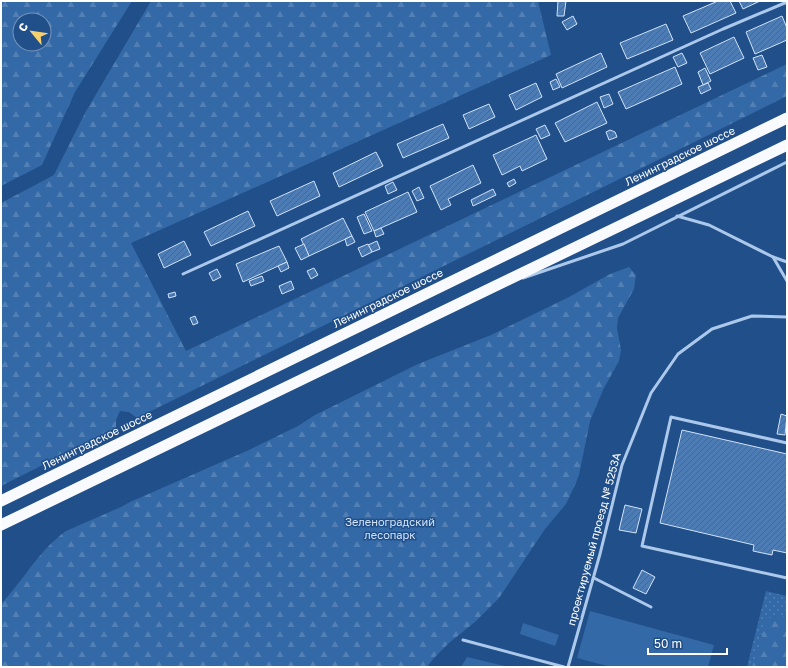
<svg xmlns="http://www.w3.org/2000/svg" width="788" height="668" font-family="'Golos Text',sans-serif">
	<defs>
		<pattern id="grass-dots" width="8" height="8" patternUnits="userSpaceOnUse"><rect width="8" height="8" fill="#3469a7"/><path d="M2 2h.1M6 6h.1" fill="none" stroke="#5280b4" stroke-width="1.8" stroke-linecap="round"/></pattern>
		<pattern id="forest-firs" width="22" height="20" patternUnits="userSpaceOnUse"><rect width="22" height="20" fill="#3469a7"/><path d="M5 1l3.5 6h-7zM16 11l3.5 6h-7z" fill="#5280b4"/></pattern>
		<pattern id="building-hatch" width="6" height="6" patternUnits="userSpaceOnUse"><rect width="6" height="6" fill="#4d7bb3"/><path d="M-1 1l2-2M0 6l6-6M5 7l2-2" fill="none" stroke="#4d6685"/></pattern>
	</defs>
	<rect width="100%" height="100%" fill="#204f8a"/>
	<path fill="url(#grass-dots)" d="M766 591 787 596V667H747Z"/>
	<g fill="url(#forest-firs)" fill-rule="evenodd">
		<path d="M1 1H132L75 92 42 165 1 186ZM20 20H44V44H20Z"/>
		<path d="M151 1H538L551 55 131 243 186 351 787 64V96L137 418 129 412 120 411 116 420V428L1 486V203L54 175 85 113Z"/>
		<path d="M629 267 636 275 634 289 618 318 617 328 621 350 619 361 603 390 590 421 579 475 575 485 566 504 545 529 499 598 475 622 449 643 433 659 427 667H1V604C24 580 38 551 66 531L121 507 130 502 249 450 298 426 315 415 418 364 491 335 569 297 610 274Z"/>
		<path d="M773 616 787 617V667H752L761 642 765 621Z"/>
	</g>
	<g fill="#3469a7">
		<path d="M590 611 714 645 708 667H611L577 658Z"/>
		<path d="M523 623 559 635 555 646 520 634Z"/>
		<path d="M467 657 509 667H461Z"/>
	</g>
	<g fill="url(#building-hatch)" stroke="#d1e3f8">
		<path d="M558 1H566L564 16H557Z"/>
		<path d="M718 1H730L736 13 691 33 683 16Z"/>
		<path d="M739 1H760L743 9Z"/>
		<path d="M573 16 577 24 567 30 562 22Z"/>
		<path d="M782 16 787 28V40L755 54 746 32Z"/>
		<path d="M666 24 673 40 627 59 620 43Z"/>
		<path d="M734 37 744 58 710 74 700 53Z"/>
		<path d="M601 53 607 67 562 88 556 74Z"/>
		<path d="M682 53 687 63 678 67 673 57Z"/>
		<path d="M762 55 767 67 758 70 753 58Z"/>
		<path d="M675 67 682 84 626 109 618 92Z"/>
		<path d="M705 68 711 81 703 85 698 72Z"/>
		<path d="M556 79 560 87 553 90 550 82Z"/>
		<path d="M536 83 542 97 516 110 509 95Z"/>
		<path d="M708 83 711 89 701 94 698 87Z"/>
		<path d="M609 94 613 104 604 108 600 97Z"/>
		<path d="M597 102 607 123 565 142 555 123Z"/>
		<path d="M489 104 495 117 469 129 463 115Z"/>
		<path d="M443 124 449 138 403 158 397 144Z"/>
		<path d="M545 125 550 135 541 139 536 129Z"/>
		<path d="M610 130 615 132 617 137 609 140 606 132Z"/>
		<path d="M536 135 547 159 522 171 520 166 502 175 493 155Z"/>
		<path d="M376 152 383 166 339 187 333 173Z"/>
		<path d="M473 165 481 183 448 199 451 205 441 210 430 186Z"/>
		<path d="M514 179 516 183 509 187 507 183Z"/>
		<path d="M314 181 320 196 277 216 270 201Z"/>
		<path d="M393 182 397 190 388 194 385 186Z"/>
		<path d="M419 187 424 198 417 201 412 191Z"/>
		<path d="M493 189 496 195 473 206 471 200Z"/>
		<path d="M408 192 417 212 374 231 365 212Z"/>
		<path d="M248 211 255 226 211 246 204 232Z"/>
		<path d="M364 214 372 231 364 234 357 217Z"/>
		<path d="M343 218 352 236 309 256 301 239Z"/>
		<path d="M381 228 384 234 376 237 374 231Z"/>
		<path d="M352 236 355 242 347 246 345 239Z"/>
		<path d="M184 241 191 255 164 268 158 254Z"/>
		<path d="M377 241 380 249 372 252 368 245Z"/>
		<path d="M304 244 309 256 301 260 295 248Z"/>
		<path d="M368 244 372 252 362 257 358 248Z"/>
		<path d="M279 246 287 262 243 282 236 264Z"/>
		<path d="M287 262 289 268 281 272 278 266Z"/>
		<path d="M314 268 318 275 311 279 307 271Z"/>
		<path d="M217 269 221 277 213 281 209 273Z"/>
		<path d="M262 276 264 281 251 286 249 281Z"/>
		<path d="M291 281 294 289 282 294 279 286Z"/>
		<path d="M175 292 176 296 169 298 168 294Z"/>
		<path d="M195 316 198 323 193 325 190 318Z"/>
		<path d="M781 414 787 416 785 435 777 434Z"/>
		<path d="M682 430 787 454V553L773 550 772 555 753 551 754 545 660 523Z"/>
		<path d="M625 505 642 509 636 533 619 530Z"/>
		<path d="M642 570 655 577 646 594 633 588Z"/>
	</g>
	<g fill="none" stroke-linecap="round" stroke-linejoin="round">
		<g stroke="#acc9eb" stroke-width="3">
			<path d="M677 216 709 225 773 257 787 262"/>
			<path d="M773 257 787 281"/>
			<path d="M183 274 723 29 787 2"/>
			<path d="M523 278 623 244 787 162"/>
			<path d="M787 443 671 417 642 546 787 578"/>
			<path d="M594 578 651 607"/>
			<path d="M463 640 564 667"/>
			<path d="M568 667 600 554 622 465 651 393 678 354 712 329 752 316 787 317"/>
		</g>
		<g stroke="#f8fafe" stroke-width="11">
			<path d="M1 501 787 118"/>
			<path d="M1 525 787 145"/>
		</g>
	</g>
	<g text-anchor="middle" stroke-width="3" stroke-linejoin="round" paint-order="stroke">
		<g font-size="11" fill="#fff" stroke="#204f8a">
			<text transform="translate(680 156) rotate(-26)" y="4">Ленинградское шоссе</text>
			<text transform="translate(388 298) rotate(-26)" y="4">Ленинградское шоссе</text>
			<text transform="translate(97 440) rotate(-26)" y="4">Ленинградское шоссе</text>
			<text transform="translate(594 539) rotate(-75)" y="4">проектируемый проезд № 5253А</text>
		</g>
		<g font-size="11" fill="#d1e3f8" stroke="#204f8a">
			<text x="390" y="526">Зеленоградский<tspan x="390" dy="13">лесопарк</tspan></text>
		</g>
	</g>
	<rect width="788" height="668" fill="none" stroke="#ffffff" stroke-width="4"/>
	<g transform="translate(32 32) rotate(299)"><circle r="19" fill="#204f8a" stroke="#7995b9"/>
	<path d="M0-3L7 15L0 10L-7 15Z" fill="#f8cf6d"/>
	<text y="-6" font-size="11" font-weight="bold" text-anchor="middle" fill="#ffffff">С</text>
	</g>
	<path d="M648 648v6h79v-6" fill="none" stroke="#ffffff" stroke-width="2"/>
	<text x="654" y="648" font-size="12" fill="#ffffff" stroke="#204f8a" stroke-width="3" paint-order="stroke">50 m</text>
</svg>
